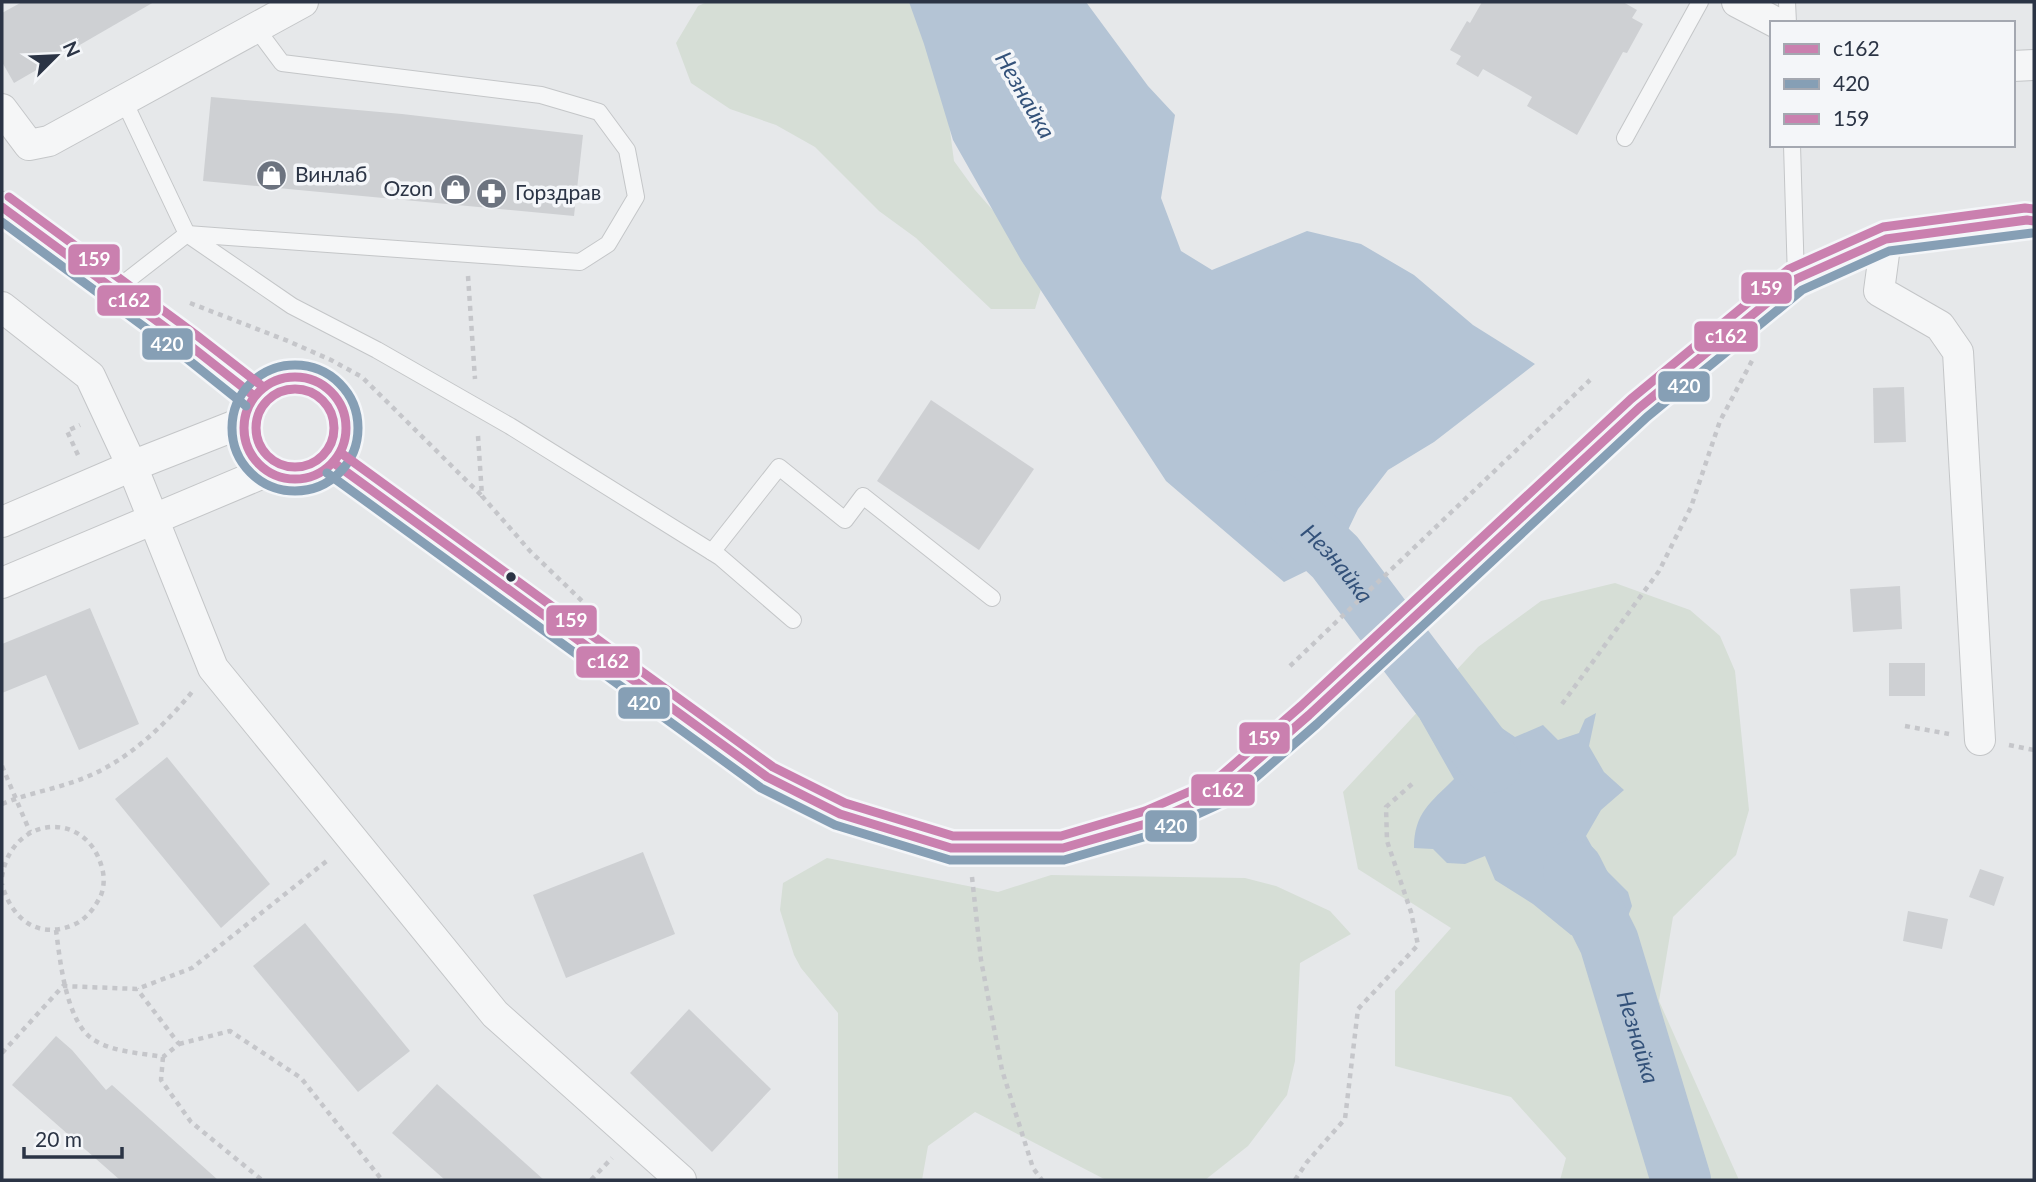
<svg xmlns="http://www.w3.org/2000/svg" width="2036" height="1182" font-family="Lato,sans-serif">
	<rect width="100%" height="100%" fill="#e6e8ea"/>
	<g fill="#d6ded6">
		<path d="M707 2H933L954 161 975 190 1020 241 1045 276 1035 309H991L916 238 879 211 815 147 776 125 730 109 691 83 676 43 698 6Z"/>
		<path d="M1615 583 1690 610 1720 636 1735 671 1749 810 1736 855 1673 917 1659 1001 1739 1180H1560L1566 1158 1511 1097 1395 1066V991L1451 928 1358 869 1343 792 1478 647 1541 601Z"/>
		<path d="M827 858 998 892 1051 875 1245 878 1276 886 1330 911 1351 934 1300 963 1295 1061 1287 1095 1248 1146 1205 1180H1106L975 1112 928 1146 922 1180H838V1013L801 968 794 955 780 910 783 883Z"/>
	</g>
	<g fill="#b4c4d5">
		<path d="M909 2H1086L1148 86 1175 115 1161 198 1181 251 1212 270 1307 231 1361 244 1414 275 1473 325 1535 364 1434 442 1388 470 1358 509 1335 557 1284 582 1166 481 1021 260 953 140 924 44Z"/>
		<path d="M1443 696 1475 710 1515 737 1543 725 1558 740 1579 733 1585 719 1596 713 1589 746 1604 772 1624 790 1601 810 1586 836 1604 868 1628 892 1632 906 1622 931 1609 942 1571 935 1533 904 1495 880 1485 856 1465 864 1447 863 1433 849 1414 848C1414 813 1431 802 1454 779L1420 719Z"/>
	</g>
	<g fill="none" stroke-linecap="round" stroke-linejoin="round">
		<g stroke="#b4c4d5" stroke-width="60">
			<path id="s1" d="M1275 500 1335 557 1491 763"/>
			<path id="s2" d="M1573 870 1609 942 1681 1180"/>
		</g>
	</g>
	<g fill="#ced0d3">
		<path d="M22 2H154L14 83 2 62V13Z"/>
		<path d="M1482 2H1623L1637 10 1632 18 1643 24 1627 53 1623 52 1577 135 1527 106 1532 97 1483 69 1478 77 1456 64 1461 56 1450 50 1467 21 1470 23Z"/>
		<path d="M211 97 402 114 583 135 574 216 203 181Z"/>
		<path d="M1904 387 1906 442 1874 443 1873 388Z"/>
		<path d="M931 400 1034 469 979 550 877 481Z"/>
		<path d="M1900 586 1902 629 1853 632 1850 589Z"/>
		<path d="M90 608 139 724 79 750 46 675 2 693V644Z"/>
		<rect x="1889" y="663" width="36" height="33"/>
		<path d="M167 757 270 884 221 928 115 799Z"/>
		<path d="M643 852 675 934 566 978 533 895Z"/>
		<path d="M1980 869 2004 877 1994 906 1969 897Z"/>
		<path d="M1908 911 1948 919 1942 949 1903 941Z"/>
		<path d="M305 923 410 1051 358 1092 253 966Z"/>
		<path d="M689 1009 771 1089 712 1152 630 1073Z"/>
		<path d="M56 1036 72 1050 106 1090 112 1085 218 1180H120L12 1085Z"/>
		<path d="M437 1084 544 1180H445L392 1133Z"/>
	</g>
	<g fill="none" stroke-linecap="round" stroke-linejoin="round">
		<defs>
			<g id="lane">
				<path d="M1787 2 1788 23"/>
				<path d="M124 101 187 234 292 306 377 350 510 426 720 557 793 620"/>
				<path d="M1625 138 1700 2"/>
				<path d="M1792 145 1796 279"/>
				<path d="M115 290 187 234 580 262 608 244 636 197 627 150 599 112 541 95 282 63 256 28"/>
				<path d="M712 552 779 467 845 520 863 496 992 598"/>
			</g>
			<g id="street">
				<path d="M1737 2 1777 23"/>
				<path d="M2013 66 2034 65"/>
				<path d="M2 109 29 145 49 141 303 2"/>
				<path d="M2 207 188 344 254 396"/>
				<path d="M1886 239 1879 291 1940 326 1958 352 1980 740"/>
				<path d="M2 307 90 376 132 466 213 668 495 1014 681 1180"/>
				<circle cx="295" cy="428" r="51"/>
				<path d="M334 463 767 777 840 814 951 848H1063L1149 823 1223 790 1309 715 1639 408 1796 279 1886 239 2027 220 2034 221"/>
				<path d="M2 522 132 466 244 422"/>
				<path d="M2 583 268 471"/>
			</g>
		</defs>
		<use href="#lane" stroke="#c4c6c8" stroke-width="18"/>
		<use href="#street" stroke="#c4c6c8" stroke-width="32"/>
		<g stroke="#c5c6ca" stroke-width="4.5" stroke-dasharray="5 5" stroke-linecap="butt">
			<path d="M468 276 475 379"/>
			<path d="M190 303 288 341 331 360 362 377 482 496"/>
			<path d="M478 436 482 496 530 551 582 601"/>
			<path d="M78 455 67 431 80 425"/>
			<path d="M1290 666 1590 380"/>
			<path d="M1562 704 1659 571 1691 507 1720 421 1754 357"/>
			<path d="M1905 726 1949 734"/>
			<path d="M2009 745 2034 750"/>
			<path d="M2 766 30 832"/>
			<path d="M2 804C28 793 57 789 84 778 127 761 163 727 192 692"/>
			<path d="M2 877C11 815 87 809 102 868 105 878 104 891 99 899 93 910 85 920 73 925 37 940 11 918 2 884"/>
			<path d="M972 877 981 960 1002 1070 1033 1168 1042 1180"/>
			<path d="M56 930C60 960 66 1023 94 1040 113 1052 141 1053 163 1057L179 1044 137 989"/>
			<path d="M179 1044 230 1031 301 1078 382 1180"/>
			<path d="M2 1053 63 986 137 989 192 968 328 860"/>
			<path d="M163 1057 161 1080 191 1122 262 1180"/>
			<path d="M591 1180 612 1158"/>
			<path d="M1295 1180 1307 1162 1345 1119 1358 1009 1418 945 1411 912 1387 841 1386 807 1412 784"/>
		</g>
		<use href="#lane" stroke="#f5f6f7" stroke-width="16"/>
		<use href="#street" stroke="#f5f6f7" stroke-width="30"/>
		<defs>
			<g id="bus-1">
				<path d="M2 207 188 344 254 396"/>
				<circle cx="295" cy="428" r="51"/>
				<path d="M334 463 767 777 840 814 951 848H1063L1149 823 1223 790 1309 715 1639 408 1796 279 1886 239 2027 220 2034 221"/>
			</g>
			<g id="bus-2">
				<path d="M2 222 181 354 246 406"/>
				<circle cx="295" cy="428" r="63"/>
				<path d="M327 473 761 788 835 825 950 860H1064L1154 834 1231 799 1317 724 1647 417 1802 290 1889 251 2032 233"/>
			</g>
			<g id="bus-3">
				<path d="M9 197 195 334 262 386"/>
				<circle cx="295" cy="428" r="39"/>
				<path d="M341 453 773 767 845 803 953 836H1061L1145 811 1216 780 1301 706 1631 399 1789 269 1883 227 2025 208 2034 209"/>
			</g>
		</defs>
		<use href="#bus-1" stroke="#f4f6f9" stroke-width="14"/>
		<use href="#bus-2" stroke="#f4f6f9" stroke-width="14"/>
		<use href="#bus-3" stroke="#f4f6f9" stroke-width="14"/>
		<use href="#bus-1" stroke="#ca80af" stroke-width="9"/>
		<use href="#bus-2" stroke="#869fb5" stroke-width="9"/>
		<use href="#bus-3" stroke="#ca80af" stroke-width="9"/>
	</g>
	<defs>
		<symbol id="shop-disc" viewBox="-11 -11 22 22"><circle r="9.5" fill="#6c737f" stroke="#f4f6f9"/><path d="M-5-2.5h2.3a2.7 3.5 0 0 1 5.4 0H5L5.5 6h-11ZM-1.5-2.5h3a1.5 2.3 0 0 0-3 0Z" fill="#fff"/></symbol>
		<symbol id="pharmacy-disc" viewBox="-11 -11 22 22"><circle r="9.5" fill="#6c737f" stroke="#f4f6f9"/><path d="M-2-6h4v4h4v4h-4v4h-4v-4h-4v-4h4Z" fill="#fff"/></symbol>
	</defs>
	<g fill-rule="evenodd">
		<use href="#shop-disc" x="254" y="158" width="35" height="35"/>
		<use href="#shop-disc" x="438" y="172" width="35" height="35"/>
		<use href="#pharmacy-disc" x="474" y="176" width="35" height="35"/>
	</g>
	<circle fill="#2b3445" stroke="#f4f6f9" stroke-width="2.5" cx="511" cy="577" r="6"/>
	<g text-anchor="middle" stroke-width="7" stroke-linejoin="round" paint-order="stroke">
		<g font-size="21" fill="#2b3445" stroke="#f4f6f9" text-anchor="start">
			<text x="295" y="182">Винлаб</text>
			<text x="433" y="196" text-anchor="end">Ozon</text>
			<text x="515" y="200">Горздрав</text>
		</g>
		<g font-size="23" font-style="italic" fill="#34527a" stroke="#f4f6f9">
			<text transform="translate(1025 95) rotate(60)" y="8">Незнайка</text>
			<text dy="8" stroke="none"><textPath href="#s1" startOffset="89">Незнайка</textPath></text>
			<text dy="8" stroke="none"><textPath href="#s2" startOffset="180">Незнайка</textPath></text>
		</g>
	</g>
	<g stroke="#f4f6f9" stroke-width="2.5">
		<rect x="67" y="243" width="54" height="33" rx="7" fill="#ca80af"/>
		<rect x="1740" y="271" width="53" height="34" rx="7" fill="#ca80af"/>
		<rect x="96" y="284" width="66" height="33" rx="7" fill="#ca80af"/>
		<rect x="1693" y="320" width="66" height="33" rx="7" fill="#ca80af"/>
		<rect x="141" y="327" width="53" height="34" rx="7" fill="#869fb5"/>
		<rect x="1657" y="370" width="54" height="33" rx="7" fill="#869fb5"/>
		<rect x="545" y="604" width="53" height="33" rx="7" fill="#ca80af"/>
		<rect x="575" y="645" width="66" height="34" rx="7" fill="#ca80af"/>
		<rect x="617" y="686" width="54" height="34" rx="7" fill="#869fb5"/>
		<rect x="1238" y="721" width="53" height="34" rx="7" fill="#ca80af"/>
		<rect x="1190" y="773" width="66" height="34" rx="7" fill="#ca80af"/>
		<rect x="1144" y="809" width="54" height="34" rx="7" fill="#869fb5"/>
	</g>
	<g font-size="19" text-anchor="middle" font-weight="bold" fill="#fff">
		<text x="94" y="266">159</text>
		<text x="1766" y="295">159</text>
		<text x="129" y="307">с162</text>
		<text x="1726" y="343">с162</text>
		<text x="167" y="351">420</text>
		<text x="1684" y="393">420</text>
		<text x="571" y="627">159</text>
		<text x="608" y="668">с162</text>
		<text x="644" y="710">420</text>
		<text x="1264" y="745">159</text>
		<text x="1223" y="797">с162</text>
		<text x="1171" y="833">420</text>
	</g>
	<rect width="2036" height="1182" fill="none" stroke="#2b3445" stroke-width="7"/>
	<rect x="1770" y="21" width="245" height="126" fill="#f4f6f9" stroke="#a4a8b1" stroke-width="2"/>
	<rect x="1784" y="44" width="35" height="10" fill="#ca80af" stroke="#a4a8b1" stroke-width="2"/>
	<text x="1833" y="56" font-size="21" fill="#2b3445">с162</text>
	<rect x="1784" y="79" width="35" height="10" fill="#869fb5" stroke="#a4a8b1" stroke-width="2"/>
	<text x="1833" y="91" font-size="21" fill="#2b3445">420</text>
	<rect x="1784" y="114" width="35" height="10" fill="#ca80af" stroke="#a4a8b1" stroke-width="2"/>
	<text x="1833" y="126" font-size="21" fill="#2b3445">159</text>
	<g transform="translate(56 56) rotate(66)" stroke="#f4f6f9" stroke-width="5" paint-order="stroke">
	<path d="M0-5L12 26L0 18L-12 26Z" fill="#2b3445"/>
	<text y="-10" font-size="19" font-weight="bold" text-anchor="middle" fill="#2b3445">N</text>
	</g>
	<path d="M24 1147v10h98v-10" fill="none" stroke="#2b3445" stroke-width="3.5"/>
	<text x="35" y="1147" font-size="21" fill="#2b3445" stroke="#f4f6f9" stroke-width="5" paint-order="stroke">20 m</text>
</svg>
